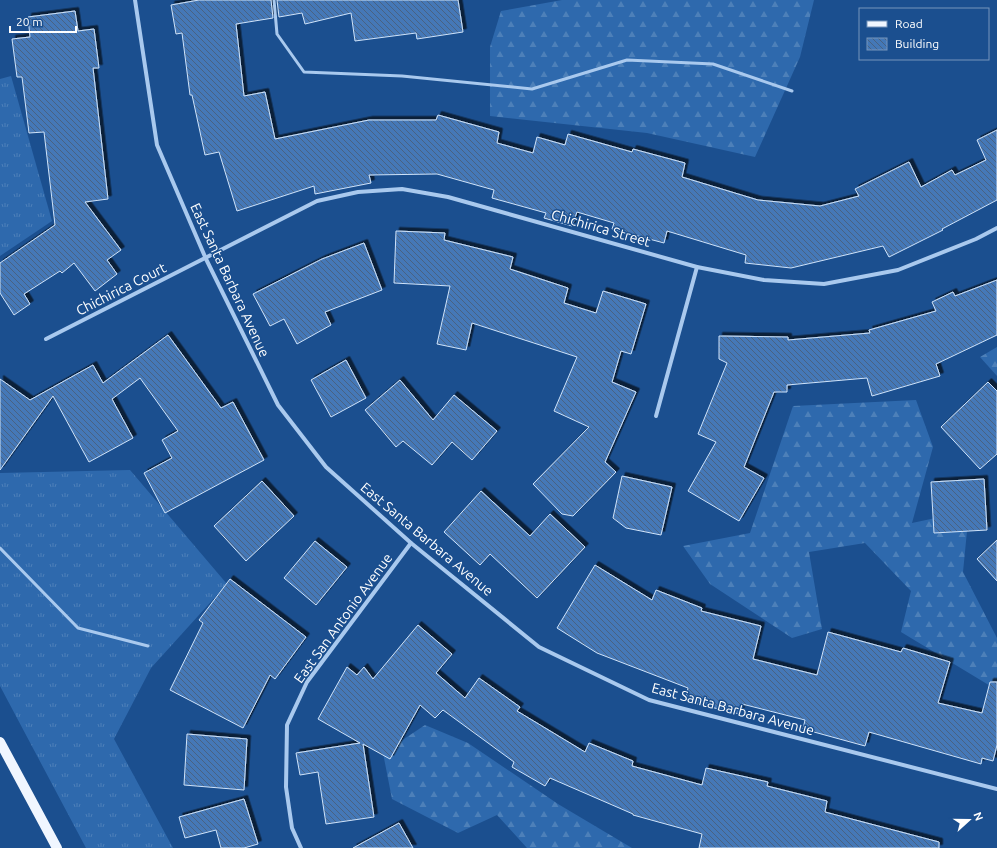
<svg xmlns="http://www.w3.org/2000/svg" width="997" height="848" font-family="Ubuntu,sans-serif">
	<defs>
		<pattern id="grass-tufts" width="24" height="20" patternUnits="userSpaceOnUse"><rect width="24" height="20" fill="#2e69ad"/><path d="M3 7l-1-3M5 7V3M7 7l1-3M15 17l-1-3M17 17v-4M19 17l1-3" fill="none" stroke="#4d80b9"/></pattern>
		<pattern id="forest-firs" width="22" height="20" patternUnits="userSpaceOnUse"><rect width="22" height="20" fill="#2e69ad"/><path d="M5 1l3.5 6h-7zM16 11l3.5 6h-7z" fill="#4d80b9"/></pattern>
		<pattern id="building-back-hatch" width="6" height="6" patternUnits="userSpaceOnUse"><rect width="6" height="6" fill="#4478b7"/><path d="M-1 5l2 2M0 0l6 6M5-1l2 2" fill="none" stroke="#486282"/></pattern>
		<filter id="shadow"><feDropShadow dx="3.5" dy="-3.5" stdDeviation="0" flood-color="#0009"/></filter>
	</defs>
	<rect width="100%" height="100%" fill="#1b4f8f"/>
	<g fill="url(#grass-tufts)">
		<path d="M11 76 52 221 0 256V79Z"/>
		<path d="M130 470 227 584 151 668 114 739 173 848H86L0 686V473Z"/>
	</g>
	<g fill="url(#forest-firs)">
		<path d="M562 0H814L800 57 755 157 647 133 490 116V47L501 11Z"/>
		<path d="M997 347V376L980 357Z"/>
		<path d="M916 400 933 447 912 523 959 513 967 531 963 572 997 638V690L901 632 911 591 865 543 809 552 822 629 792 638 710 584 683 546 750 533 793 406Z"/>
		<path d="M425 725 468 743 558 804 632 848H527L497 815 458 833 392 799 383 753Z"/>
	</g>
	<g fill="url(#building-back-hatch)" stroke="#cfe3fa" filter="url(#shadow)">
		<path d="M199 0H271L273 18 236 24 244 96 265 92 275 139 369 120H436L438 115 499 132 497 143 533 153 537 137 565 145 568 134 632 152 633 149 685 163 682 177 758 200 820 206 859 196 855 189 909 162 921 187 952 170 955 175 986 160 977 140 997 130V200L942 229 943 230 889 257 883 246 791 268 745 263 746 255 667 231 664 243 612 229 614 223 577 212 572 226 544 218 546 213 492 198 494 190 437 174 369 175 371 183 315 194 314 186 237 211 219 152 205 155 192 95H190L182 33 176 34 171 5Z"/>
		<path d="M277 0H458L463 32 417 39 416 33 355 41 351 13 305 24 302 13 279 17Z"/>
		<path d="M75 11 78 31 94 29 99 68H93L108 199 85 202 121 250 107 260 117 274 95 291 74 263 62 273 60 271 24 294 30 304 14 315 0 293V263L55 225 44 132 29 133 22 77H17L12 39 30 37 28 17Z"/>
		<path d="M396 231 445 233 444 240 513 257 510 269 568 288 564 303 596 313 603 291 646 304 631 354 621 351 612 382 636 392 605 462 616 472 573 516 562 514 533 484 589 427 554 411 577 357 472 323 466 350 437 344 450 286 394 283Z"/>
		<path d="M364 243 382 290 325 312 331 325 297 344 284 319 270 326 253 294 322 259Z"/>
		<path d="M997 280V335L936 364 940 376 872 396 867 378 787 385V392H774L744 467 764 478 739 521 688 491 716 442 698 434 727 363 719 359V336L788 337V340L870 333 869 330 936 311 932 302 953 292 955 296Z"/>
		<path d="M168 335 221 408 233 402 264 460 165 513 144 473 172 458 162 440 178 431 140 378 112 399 133 438 89 462 53 396 0 470V379L30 400 93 365 103 383Z"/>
		<path d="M346 360 366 398 331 417 311 380Z"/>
		<path d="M400 380 433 420 454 395 497 431 472 460 452 442 432 465 403 441 396 447 365 410Z"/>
		<path d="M988 382 997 391V454L980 469 941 427Z"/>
		<path d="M622 476 672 487 661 535 626 528 613 518Z"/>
		<path d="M984 479 987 530 934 533 931 482Z"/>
		<path d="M262 481 294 516 246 561 214 526Z"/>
		<path d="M481 491 530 536 550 514 585 547 537 598 490 554 480 565 444 532Z"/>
		<path d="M997 540V581L977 559Z"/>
		<path d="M315 541 347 567 316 605 284 578Z"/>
		<path d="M595 565 652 600 656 590 702 608 701 611 761 626 753 659 817 675 828 632 901 652 903 648 950 662 938 703 982 713 990 682H997V745L993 761 982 758 981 764 869 732 865 746 803 729 805 720 742 704 740 714 685 701 688 688 597 653 557 628Z"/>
		<path d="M230 579 306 637 275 679 270 675 243 728 170 690 203 623 199 620Z"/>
		<path d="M418 625 452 654 436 673 465 698 479 678 520 707 517 711 585 752 589 743 633 761 632 766 702 785 706 768 768 782 767 786 827 801 825 812 939 842V848H699L702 834 633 815V814L550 778 545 786 512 767 514 762 443 710 435 718 420 705 390 759 363 744 374 817 326 824 318 772 300 775 296 753 360 743 318 719 347 667 357 675 364 667 373 679Z"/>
		<path d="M187 734 247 739 244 790 184 785Z"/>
		<path d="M244 799 258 844 244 848H221L216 830 185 838 179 817Z"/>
		<path d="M399 823 413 848H353Z"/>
	</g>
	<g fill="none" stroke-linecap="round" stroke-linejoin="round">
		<g stroke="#a9c9ee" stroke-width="3">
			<path d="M274 0 277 34 304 72 402 76 532 89 627 60 713 64 792 91"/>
			<path d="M0 548 78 628 148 646"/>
		</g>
		<g stroke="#a9c9ee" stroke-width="4">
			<path d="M135 0 157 145 206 259 278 405 326 467 411 543 539 647 649 700 997 789"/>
			<path d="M46 339 317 201 358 192 402 189 448 197 697 267 764 280 824 284 898 270 976 239 997 228"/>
			<path d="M656 416 697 267"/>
			<path d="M301 848 292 828 286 787 287 725 307 682 411 543"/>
		</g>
		<path stroke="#f0f6ff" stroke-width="10" d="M0 742 57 848"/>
	</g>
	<g text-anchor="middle" stroke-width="3" stroke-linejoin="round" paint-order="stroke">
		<g font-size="14" fill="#fff" stroke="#1b4f8f">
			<text transform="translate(601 228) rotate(16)" y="5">Chichirica Street</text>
			<text transform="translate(230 280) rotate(65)" y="5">East Santa Barbara Avenue</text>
			<text transform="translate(121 289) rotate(-27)" y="5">Chichirica Court</text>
			<text transform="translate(427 539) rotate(40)" y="5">East Santa Barbara Avenue</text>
			<text transform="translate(343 618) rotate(-54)" y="5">East San Antonio Avenue</text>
			<text transform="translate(733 709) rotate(15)" y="5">East Santa Barbara Avenue</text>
		</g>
	</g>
	<rect x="859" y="8" width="130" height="52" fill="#1b4f8f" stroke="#7695bc"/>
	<rect x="867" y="21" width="20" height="6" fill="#f0f6ff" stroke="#7695bc"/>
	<text x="895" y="28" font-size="12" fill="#ffffff">Road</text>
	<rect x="867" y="38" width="20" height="12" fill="url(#building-back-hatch)" stroke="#7695bc"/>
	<text x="895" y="48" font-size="12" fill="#ffffff">Building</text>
	<g transform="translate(969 820) rotate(69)" stroke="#1b4f8f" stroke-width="3" paint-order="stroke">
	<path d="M0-3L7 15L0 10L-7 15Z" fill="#ffffff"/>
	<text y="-6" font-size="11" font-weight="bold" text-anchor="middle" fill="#ffffff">N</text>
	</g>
	<path d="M10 26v6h66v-6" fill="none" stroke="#ffffff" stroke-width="2"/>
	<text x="16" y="26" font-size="12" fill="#ffffff" stroke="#1b4f8f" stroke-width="3" paint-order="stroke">20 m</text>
</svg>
